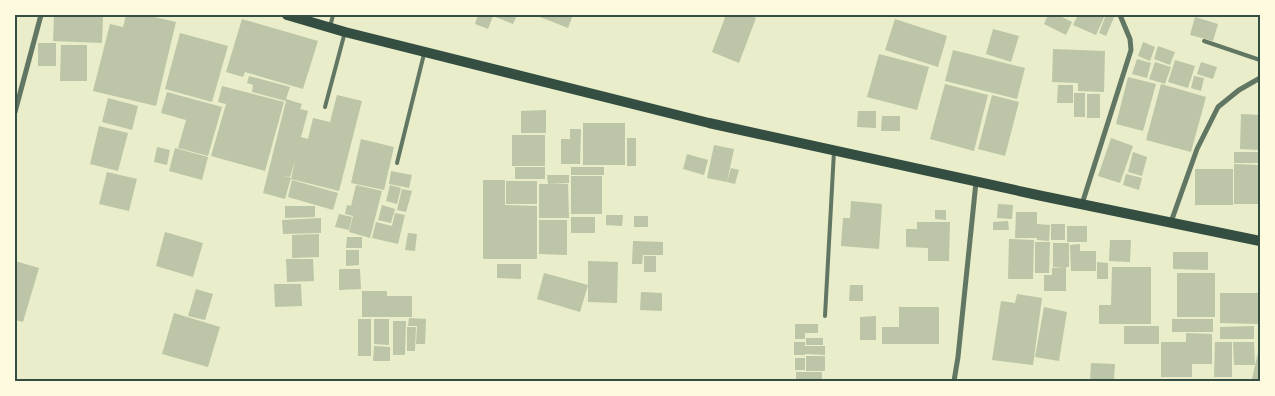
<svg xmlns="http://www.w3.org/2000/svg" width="1275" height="396" font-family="'Exo 2',sans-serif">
	<rect width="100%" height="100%" fill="#e9edc9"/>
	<g fill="#bcc5a7">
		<path d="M54 15H103L102 43 53 41Z"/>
		<path d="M126 15H146L176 22 156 106 93 91 110 24 123 27Z"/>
		<path d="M478 15H517L513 24 493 16 488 29 475 24Z"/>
		<path d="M535 15H573L568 28Z"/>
		<path d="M726 15H748L756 18 739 63 712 52Z"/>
		<path d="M1048 15H1058L1072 22 1066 35 1044 24Z"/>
		<path d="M1078 15H1105L1096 35 1073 25Z"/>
		<path d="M1106 15H1115L1106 36 1099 33Z"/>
		<path d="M1195 17 1218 24 1213 41 1190 35Z"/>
		<path d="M242 19 318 41 303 89 245 72 243 77 226 72Z"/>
		<path d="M895 19 947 36 938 67 885 50Z"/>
		<path d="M993 29 1019 36 1011 62 986 54Z"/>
		<path d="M180 33 228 46 212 102 165 89Z"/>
		<path d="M1143 42 1155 47 1150 61 1138 56Z"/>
		<rect x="38" y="43" width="18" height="23"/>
		<path d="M61 45H87V81H60Z"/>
		<path d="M1158 46 1175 52 1170 65 1154 59Z"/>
		<path d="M1053 49 1105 51 1104 92 1078 91V83L1052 82Z"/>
		<path d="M953 50 1025 68 1017 99 945 81Z"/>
		<path d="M879 54 929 67 917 110 867 97Z"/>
		<path d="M1137 59 1151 63 1147 78 1132 74Z"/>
		<path d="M1175 60 1195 66 1188 88 1168 82Z"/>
		<path d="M1155 62 1171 67 1165 84 1149 79Z"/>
		<path d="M1201 62 1217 67 1213 79 1197 74Z"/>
		<path d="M249 76 290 87 286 99 302 104 300 109 308 111 301 137 308 139 313 118 330 122 337 95 362 101 339 191 291 179 295 161 290 177 283 176 291 178 285 199 263 193 286 101 252 92 253 85 247 83Z"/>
		<path d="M1194 76 1204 78 1201 91 1191 88Z"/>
		<path d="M1128 77 1156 84 1143 131 1116 124Z"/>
		<path d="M945 84 988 95 974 151 930 139Z"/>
		<path d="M1161 84 1206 97 1191 152 1146 140Z"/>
		<path d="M1058 85H1073V103H1057Z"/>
		<path d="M222 86 284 102 265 171 211 156 226 104 218 102Z"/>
		<path d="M167 92 222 107 208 156 178 148 186 120 161 113Z"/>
		<rect x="1074" y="93" width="11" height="24"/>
		<rect x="1087" y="94" width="13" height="24"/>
		<path d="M992 95 1019 102 1005 156 978 149Z"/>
		<path d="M108 98 138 106 132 130 102 122Z"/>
		<path d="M546 110V133H521V111Z"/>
		<path d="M858 111H876V128L857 127Z"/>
		<path d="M1241 114 1260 115V150L1240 149Z"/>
		<path d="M882 116H900V131H881Z"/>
		<rect x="583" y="123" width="42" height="42"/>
		<path d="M99 126 128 133 118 171 90 164Z"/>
		<path d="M570 129H581L580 164H561V139H570Z"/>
		<rect x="512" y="135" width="33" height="31"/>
		<rect x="627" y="138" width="9" height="28"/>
		<path d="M1111 138 1133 146 1120 183 1098 176Z"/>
		<path d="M361 139 394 147 384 190 351 183Z"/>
		<path d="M714 145 734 149 727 182 707 178Z"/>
		<path d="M157 147 170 150 167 165 154 162Z"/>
		<path d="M175 148 208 157 202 180 169 171Z"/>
		<path d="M1133 152 1147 157 1142 176 1128 172Z"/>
		<rect x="1234" y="152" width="26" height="11"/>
		<path d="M687 154 708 160 704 175 683 169Z"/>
		<path d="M1234 164 1260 165V204H1234Z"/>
		<rect x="515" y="167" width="30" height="12"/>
		<rect x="571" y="167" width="33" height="8"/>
		<path d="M731 168 739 170 735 184 727 182Z"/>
		<rect x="1195" y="169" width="38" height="36"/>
		<path d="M391 171 412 175 409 188 389 184Z"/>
		<path d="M107 172 137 179 129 211 99 204Z"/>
		<path d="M1126 174 1142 178 1139 190 1123 185Z"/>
		<path d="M547 175H569V183L548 184Z"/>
		<rect x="571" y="176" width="31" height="38"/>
		<path d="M292 180 338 193 333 210 288 197Z"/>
		<path d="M483 180H505V205L537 206V259H483Z"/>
		<rect x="506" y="181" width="31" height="23"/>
		<path d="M539 184H568L569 218H539Z"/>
		<path d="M356 185 382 191 370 238 349 232 353 216 345 214 347 205 351 206Z"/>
		<path d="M390 185 401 188 397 204 386 201Z"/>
		<path d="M402 189 412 191 406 212 397 210Z"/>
		<path d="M851 201 882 204 879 249 841 246 843 218H850Z"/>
		<path d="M998 204 1013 205 1012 219 997 218Z"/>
		<path d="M382 205 395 209 391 223 378 220Z"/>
		<path d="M285 206H315V217L285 218Z"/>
		<path d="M935 210H946V220L935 219Z"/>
		<path d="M1016 212H1037V224L1050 225 1049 241 1037 240V238H1015Z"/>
		<path d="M395 213 405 215 398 244 372 238 376 222 392 226Z"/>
		<path d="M339 214 352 217 349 230 335 227Z"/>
		<path d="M606 215H623L622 226 606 225Z"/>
		<rect x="634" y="216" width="14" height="11"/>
		<rect x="571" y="217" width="24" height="16"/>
		<path d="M321 218V233L283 234 282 220Z"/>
		<path d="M539 220H567V255L539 254Z"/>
		<path d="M1008 221 1009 230H993V222Z"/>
		<path d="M917 222H950L949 261H928V248L906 247V229H917Z"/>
		<rect x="1051" y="224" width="14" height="16"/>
		<rect x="1067" y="226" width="20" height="16"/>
		<path d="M165 232 203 243 193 277 156 266Z"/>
		<path d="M408 233 417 234 415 251 405 250Z"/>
		<path d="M319 234V257L292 258V235Z"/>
		<path d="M347 237H362V248H346Z"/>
		<path d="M1009 239 1034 240 1033 279H1008Z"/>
		<path d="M1110 240H1131L1130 262 1109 261Z"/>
		<path d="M633 241 663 242V255H643L642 264H632Z"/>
		<path d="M1035 242H1050L1049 273H1035Z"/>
		<path d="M1053 243H1069V267H1066V291H1044V275H1052V268H1064L1053 267Z"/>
		<path d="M1080 244V251H1096V271H1071L1070 245Z"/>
		<path d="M346 250H359V265L346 266Z"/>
		<path d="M1173 252H1208V270L1173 269Z"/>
		<rect x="644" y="256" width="12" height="16"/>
		<path d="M286 259H313L314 281 287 282Z"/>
		<path d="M15 261 39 268 23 322 15 320Z"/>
		<path d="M588 261 618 262 617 303 588 302Z"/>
		<path d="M1097 262 1108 263V279H1097Z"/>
		<path d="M497 264H521V279L497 278Z"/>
		<path d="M1112 267H1151V324H1099V305H1111Z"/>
		<path d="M339 269H360L361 289 339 290Z"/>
		<path d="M544 273 588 285 580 312 537 299Z"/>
		<rect x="1177" y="273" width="38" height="44"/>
		<path d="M274 284H301L302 306 275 307Z"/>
		<path d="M850 285H863V301H849Z"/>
		<path d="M196 289 213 294 205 320 188 316Z"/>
		<path d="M362 291H387V296H412V317H362Z"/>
		<path d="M641 292 662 293V311L640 310Z"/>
		<path d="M1220 293H1259L1258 324 1220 323Z"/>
		<path d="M1017 294 1042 298 1033 365 992 360 1001 301 1015 303Z"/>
		<path d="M899 307H939V344H882V327H899Z"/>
		<path d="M1044 307 1067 312 1059 361 1035 357Z"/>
		<path d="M174 313 220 327 208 367 162 354Z"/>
		<path d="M876 316V340H860V317Z"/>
		<path d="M409 318 426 319 425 344H416L417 326H408Z"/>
		<rect x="358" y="319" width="13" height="37"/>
		<path d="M374 319H389V345L374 344Z"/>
		<rect x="1172" y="319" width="41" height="13"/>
		<path d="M393 321H406L405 355H393Z"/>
		<path d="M795 324H818V333H805V339H795Z"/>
		<rect x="1124" y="326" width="35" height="18"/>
		<path d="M1254 326V339H1220V327Z"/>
		<path d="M407 327H416L415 351H407Z"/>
		<path d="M1186 333 1212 334V364H1192V377H1161V342H1186Z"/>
		<rect x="806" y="338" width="17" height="7"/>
		<rect x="794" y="342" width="11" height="13"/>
		<path d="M1215 342H1232V377H1214Z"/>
		<path d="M1233 342H1254L1255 365H1234Z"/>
		<path d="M374 346 390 347V361H373Z"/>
		<path d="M805 346H825V355L805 354Z"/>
		<path d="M1259 348H1260V381L1252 379Z"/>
		<rect x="806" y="356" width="19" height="15"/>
		<rect x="795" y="358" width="10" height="12"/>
		<path d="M1091 363 1115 364 1114 381H1090Z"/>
		<rect x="796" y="372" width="26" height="9"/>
	</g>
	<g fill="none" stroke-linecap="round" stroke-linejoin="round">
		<g stroke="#617663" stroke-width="4">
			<path d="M330 27 333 15"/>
			<path d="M1204 41 1260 60"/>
			<path d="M325 107 345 32"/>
			<path d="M397 163 424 54"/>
			<path d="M825 316 834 151"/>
		</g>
		<g stroke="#617663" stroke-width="5">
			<path d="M15 112 41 15"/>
			<path d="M1082 204 1131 50 1130 39 1120 15"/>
			<path d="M1171 222 1197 149 1218 107 1239 90 1260 78"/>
			<path d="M954 381 958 357 976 182"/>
		</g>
		<path stroke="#344e41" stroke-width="10" d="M287 15 345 32 709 123 1042 196 1260 241"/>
	</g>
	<rect width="1275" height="396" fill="none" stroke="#fefae0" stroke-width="32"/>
	<rect x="16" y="16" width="1243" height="364" fill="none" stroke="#344e41" stroke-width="2"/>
</svg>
